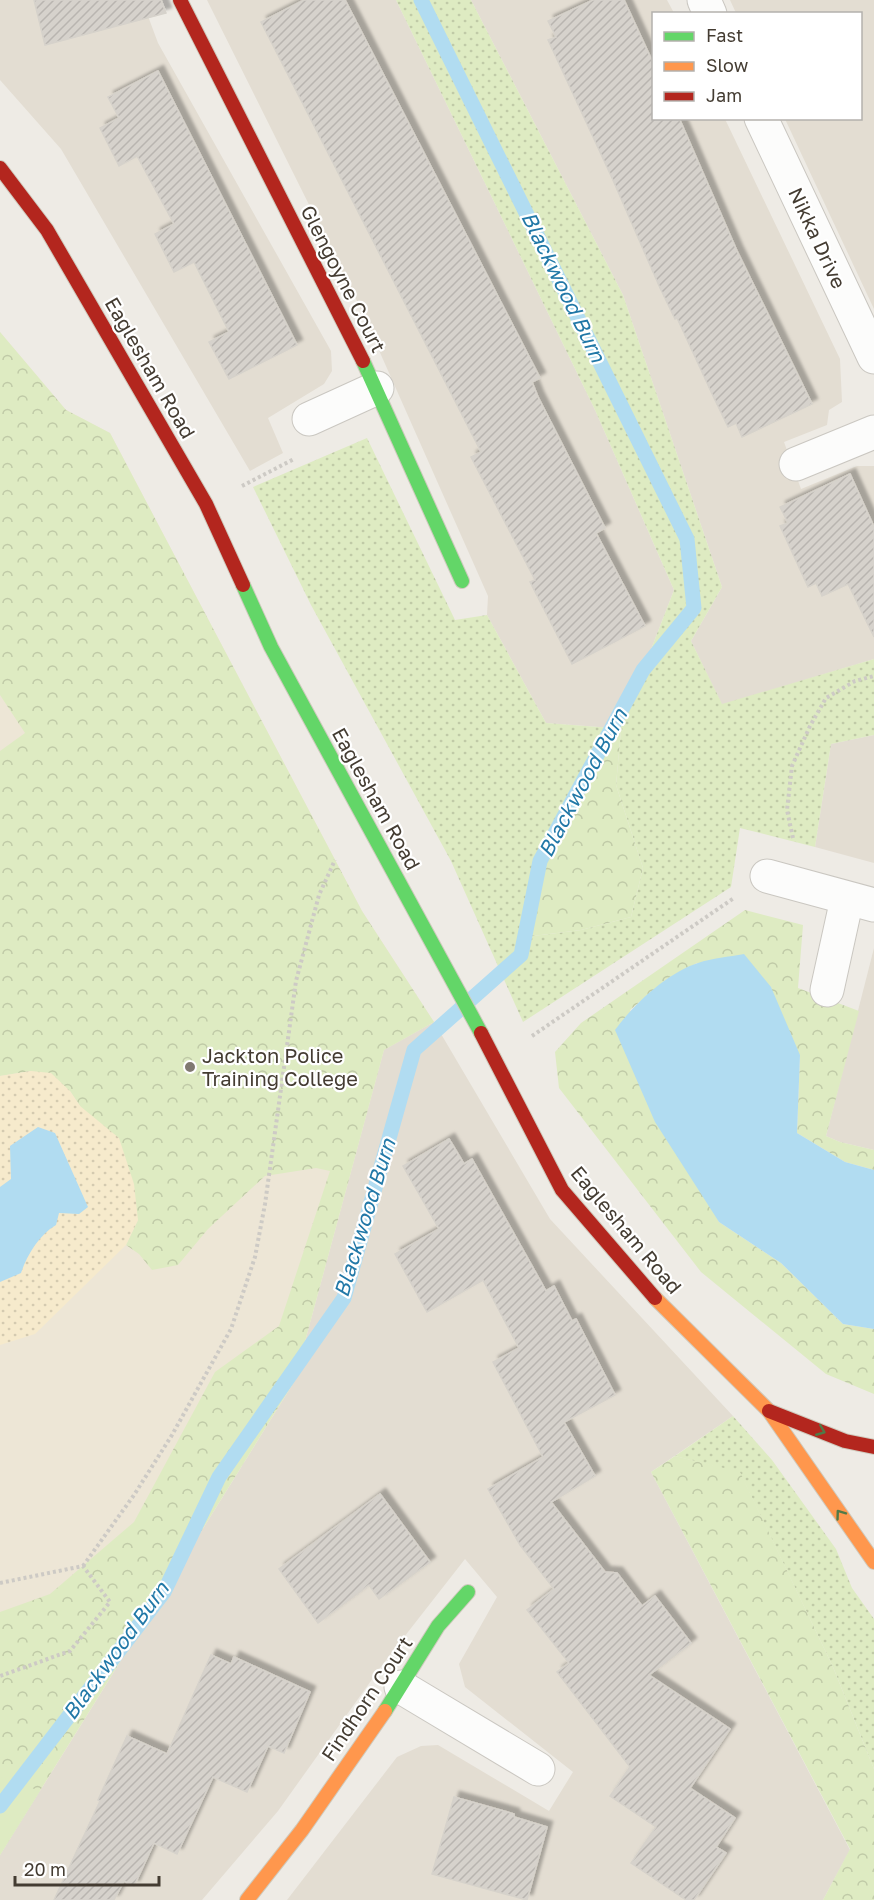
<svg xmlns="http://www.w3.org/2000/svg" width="874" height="1900" font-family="'Golos Text',sans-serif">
	<defs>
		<pattern id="grass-dots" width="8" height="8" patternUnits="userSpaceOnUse" patternTransform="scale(1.5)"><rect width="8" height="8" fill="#deebc2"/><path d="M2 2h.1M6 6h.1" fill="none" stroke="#c0caa7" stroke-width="1.8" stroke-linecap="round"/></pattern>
		<pattern id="forest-crowns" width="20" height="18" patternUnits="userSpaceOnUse" patternTransform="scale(1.5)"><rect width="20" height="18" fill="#deebc2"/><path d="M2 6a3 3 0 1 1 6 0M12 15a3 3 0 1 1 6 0" fill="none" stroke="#c0caa7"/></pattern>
		<pattern id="sand-dots" width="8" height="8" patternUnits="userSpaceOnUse" patternTransform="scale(1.5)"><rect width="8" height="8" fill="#f6eacc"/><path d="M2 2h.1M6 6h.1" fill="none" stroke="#d4cab0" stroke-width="1.8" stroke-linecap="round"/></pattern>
		<pattern id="building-hatch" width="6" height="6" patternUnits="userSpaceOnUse" patternTransform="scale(1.5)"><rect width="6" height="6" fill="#d6d2cc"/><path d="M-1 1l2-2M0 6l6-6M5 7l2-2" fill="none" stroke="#b9b5b0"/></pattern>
		<filter id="shadow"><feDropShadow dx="5.5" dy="-5.5" stdDeviation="1.5" flood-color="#0004"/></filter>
	</defs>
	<rect width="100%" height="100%" fill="#eeebe5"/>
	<g fill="#e3ddd2">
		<path d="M0 0H142L158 43 331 351 332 371 324 384 268 418 283 453 250 471 61 149 0 80Z"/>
		<path d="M207 0H396L595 410 674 590 643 670 612 728 546 723 487 615 488 596 358 303Z"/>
		<path d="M471 0H667L674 13 654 14V118L725 119 840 359 842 402 829 410 827 425 784 442 801 489 857 466H874V659L722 705 691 641 722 587 623 295Z"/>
		<path d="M730 0H874V309L785 119 860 118V14L736 13Z"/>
		<path d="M874 735V863L815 847 831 744Z"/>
		<path d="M874 948V1150L840 1142 826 1136Z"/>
		<path d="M434 1022 550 1219 733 1416 651 1472 850 1850 823 1900H287L397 1757 421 1746 438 1745 549 1811 573 1772 465 1687 459 1664 497 1597 465 1559 383 1664 278 1811 202 1900H0V1855L294 1382 384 1049Z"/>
	</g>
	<path fill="#ede6d6" d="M0 332 66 410 110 433 362 911 434 1022 384 1050 294 1382 40 1791 0 1777Z"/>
	<g fill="url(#grass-dots)">
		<path d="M396 0H471L623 295 722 587 691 641 722 704 874 659V735L831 744 815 847 740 828 731 887 523 1022 451 861 311 605 253 487 367 438 455 620 487 615 546 723 612 728 540 861 525 937 581 930 631 917 643 868 616 785 623 708 643 670 674 590 595 410Z"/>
		<path d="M733 1416 772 1460 836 1549 852 1588 874 1619V1769L833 1667 740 1473 675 1456Z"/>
	</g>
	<g fill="url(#forest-crowns)">
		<path d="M0 332 66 410 110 433 362 911 434 1022 384 1050 294 1382 0 1855V1612L50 1594 134 1522 215 1372 279 1326 330 1171 316 1168 265 1176 208 1229 178 1265 152 1270 139 1254 126 1245 138 1220 80 1106 70 1091 31 1071 0 1076V751L25 733 0 695Z"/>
		<path d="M623 708 616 785 643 868 631 917 581 930 525 937 540 861Z"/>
		<path d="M745 910 803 925 798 988 859 1011 826 1136 840 1142 874 1150V1170L845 1162 797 1133 800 1055 697 963 667 979 630 1010 719 1222 781 1263 843 1324 874 1329V1394L826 1374 701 1272 559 1088 555 1052 581 1023Z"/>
		<path d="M675 1456 740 1472 833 1667 874 1769V1900H823L850 1849 651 1472Z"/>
	</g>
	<path fill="url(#sand-dots)" d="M31 1071 51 1073 70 1091 80 1106 119 1138 134 1184 138 1220 126 1245 35 1334 0 1345V1076Z"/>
	<path fill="#deebc2" d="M0 1777 40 1791 0 1855Z"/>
	<g fill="#b1dcf1">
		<path d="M744 954 771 987 800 1055 797 1133 845 1162 874 1170V1329L843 1324 781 1263 719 1222 655 1122 615 1030C634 1004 667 973 698 963 712 958 729 957 744 954Z"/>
		<path d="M38 1127 55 1133 88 1207 79 1214 59 1213 56 1225C39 1235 27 1255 21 1273L0 1282V1187L11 1179 10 1146Z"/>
	</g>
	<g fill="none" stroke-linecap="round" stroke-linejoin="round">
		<path stroke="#b1dcf1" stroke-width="15" d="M0 1806 164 1592 219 1477 344 1298 414 1050 521 955 540 861 643 670 694 608 687 539 421 0"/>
	</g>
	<g fill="url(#building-hatch)" stroke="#d6d2cb" stroke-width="1.5" filter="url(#shadow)">
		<path d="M34 0H161L166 13 45 45Z"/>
		<path d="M304 0H345L540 378 532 382 538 397 605 528 596 533 645 626 572 664 530 582 535 580 471 457 481 452 261 22Z"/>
		<path d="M593 0H624L654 65V118H679L737 251 812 404 742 437 736 423 728 427 713 396 677 318 675 319 660 288 612 178 548 40 556 37 548 21Z"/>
		<path d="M158 71 297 345 229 379 209 342 229 332 194 262 174 272 155 234 174 224 137 156 119 166 100 128 119 118 108 97Z"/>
		<path d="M850 474 874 527V637L848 584 822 596 816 583 808 587 780 526 788 523 780 507Z"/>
		<path d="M449 1139 464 1164 472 1159 546 1291 554 1286 572 1321 576 1319 615 1395 564 1422 595 1476 551 1502 605 1572 617 1573 642 1606 655 1596 691 1643 649 1675 730 1729 690 1788 735 1818 716 1847 726 1853 694 1900H686L631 1863 656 1827 610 1796 630 1767 557 1672 569 1663 527 1610 554 1589 520 1545 488 1489 543 1457 493 1362 519 1348 483 1280 427 1312 395 1254 439 1229 403 1166Z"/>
		<path d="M380 1494 430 1562 379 1599 369 1585 318 1623 279 1569Z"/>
		<path d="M211 1655 231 1664 234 1657 310 1692 284 1753 268 1746 247 1792 213 1777 177 1854 154 1843 134 1886 124 1881 114 1900H54L100 1801 98 1800 127 1736 167 1754Z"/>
		<path d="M454 1797 514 1814V1817L547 1827 527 1900 432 1874Z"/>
	</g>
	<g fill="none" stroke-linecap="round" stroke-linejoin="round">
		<defs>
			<g id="street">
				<path d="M704 0 710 14"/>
				<path d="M761 118 874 357"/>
				<path d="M309 419 377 388"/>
				<path d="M796 464 874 432"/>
				<path d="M767 876 874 905"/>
				<path d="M827 990 847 899"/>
				<path d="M401 1687 538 1769"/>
			</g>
			<g id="fast">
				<path d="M363 361 462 581"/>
				<path d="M243 585 271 647 481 1033"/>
				<path d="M385 1711 438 1626 468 1592"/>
			</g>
			<g id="slow">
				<path d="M655 1298 769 1411 874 1562"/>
				<path d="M247 1900 302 1830 385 1711"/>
			</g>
			<g id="jam">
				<path d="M180 0 363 361"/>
				<path d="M0 168 47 230 206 504 243 585"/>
				<path d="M481 1033 562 1190 655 1298"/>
				<path d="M769 1411 845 1441 874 1447"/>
			</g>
		</defs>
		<use href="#street" stroke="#cac7c1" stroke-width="35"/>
		<use href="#fast" stroke="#cfcabd" stroke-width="16"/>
		<use href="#slow" stroke="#cfcabd" stroke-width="16"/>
		<use href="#jam" stroke="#cfcabd" stroke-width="16"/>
		<g stroke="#cdcac5" stroke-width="4" stroke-dasharray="3 3" stroke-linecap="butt">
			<path d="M242 486 294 459"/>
			<path d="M793 838 787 810 792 766 810 726 826 698 855 681 874 676"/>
			<path d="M532 1036 734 898"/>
			<path d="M83 1566 134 1495 172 1435 231 1329 255 1257 265 1204 296 981 319 895 335 860"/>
			<path d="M0 1583 83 1566 110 1602 70 1651 0 1676"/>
		</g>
		<use href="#street" stroke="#fcfcfb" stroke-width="33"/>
		<use href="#fast" stroke="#63d668" stroke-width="14"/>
		<use href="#slow" stroke="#ff974d" stroke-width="14"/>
		<use href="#jam" stroke="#b3261e" stroke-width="14"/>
	</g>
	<defs><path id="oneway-chevron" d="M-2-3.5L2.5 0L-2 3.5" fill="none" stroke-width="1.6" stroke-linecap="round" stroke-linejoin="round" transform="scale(1.5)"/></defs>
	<g stroke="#507a48">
		<use href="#oneway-chevron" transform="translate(821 1431) rotate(22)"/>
		<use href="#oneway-chevron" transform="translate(840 1514) rotate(-126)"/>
	</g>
	<circle fill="#807971" stroke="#fff" stroke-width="2" cx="190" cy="1067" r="6"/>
	<g text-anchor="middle" stroke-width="4.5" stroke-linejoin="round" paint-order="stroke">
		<g font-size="20" fill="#443c32" stroke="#fff">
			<text transform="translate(817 238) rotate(65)" y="7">Nikka Drive</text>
			<text transform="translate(343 279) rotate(63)" y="7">Glengoyne Court</text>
			<text transform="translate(150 368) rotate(60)" y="7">Eaglesham Road</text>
			<text transform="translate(376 799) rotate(61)" y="7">Eaglesham Road</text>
			<text transform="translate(626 1230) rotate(50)" y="7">Eaglesham Road</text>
			<text transform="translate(367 1699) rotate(-56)" y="7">Findhorn Court</text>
		</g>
		<g font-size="20" fill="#443c32" stroke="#fff" text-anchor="start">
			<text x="202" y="1063">Jackton Police<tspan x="202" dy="23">Training College</tspan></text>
		</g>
		<g font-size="21" font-style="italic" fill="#2178a7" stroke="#fff">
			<text transform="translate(563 287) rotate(64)" y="7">Blackwood Burn</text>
			<text transform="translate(583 783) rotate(-62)" y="7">Blackwood Burn</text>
			<text transform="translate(365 1218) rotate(-73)" y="7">Blackwood Burn</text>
			<text transform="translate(116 1651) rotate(-54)" y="7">Blackwood Burn</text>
		</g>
	</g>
	<rect x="652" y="12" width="210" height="108" fill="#ffffff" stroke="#b4b1ad" stroke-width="1.5"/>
	<rect x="664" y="32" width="30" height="9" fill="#63d668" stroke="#b4b1ad" stroke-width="1.5"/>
	<text x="706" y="42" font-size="18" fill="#443c32">Fast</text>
	<rect x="664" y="62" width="30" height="9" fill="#ff974d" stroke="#b4b1ad" stroke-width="1.5"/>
	<text x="706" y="72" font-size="18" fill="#443c32">Slow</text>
	<rect x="664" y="92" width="30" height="9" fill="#b3261e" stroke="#b4b1ad" stroke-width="1.5"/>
	<text x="706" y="102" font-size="18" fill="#443c32">Jam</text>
	<path d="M15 1876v9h144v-9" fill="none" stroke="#443c32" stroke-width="3"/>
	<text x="24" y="1876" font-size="18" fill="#443c32" stroke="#ffffff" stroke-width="4.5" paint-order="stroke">20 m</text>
</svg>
